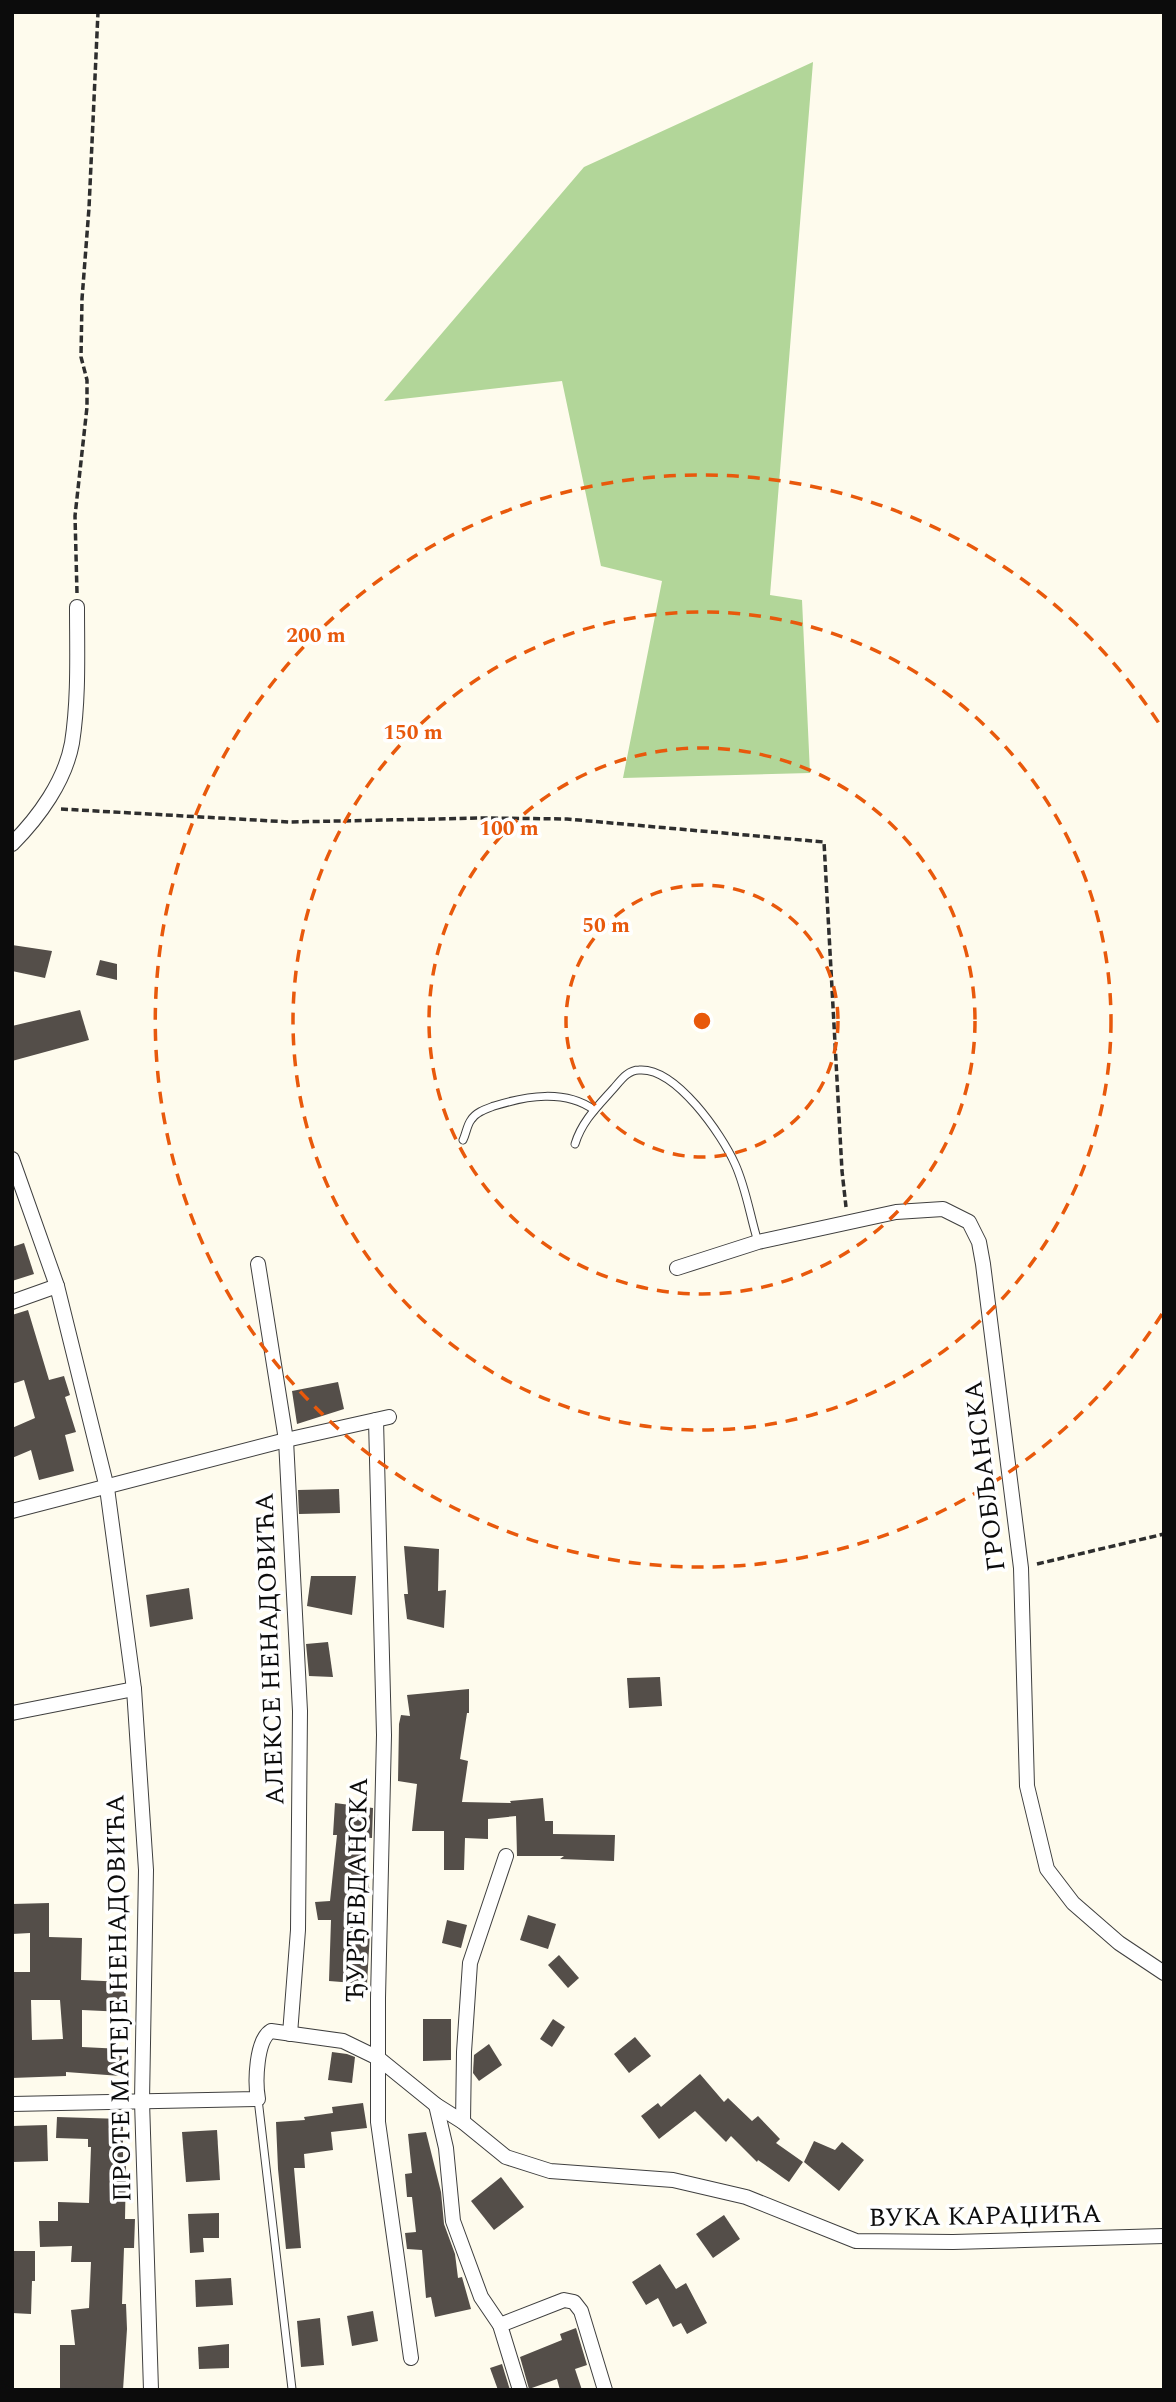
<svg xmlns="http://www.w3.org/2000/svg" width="1176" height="2402" font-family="Spectral,serif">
	<rect width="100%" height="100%" fill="#fefbed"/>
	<path fill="#b2d699" d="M813 62 770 595 802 600 810 773 623 778 662 581 601 566 562 381 384 401 584 167Z"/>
	<g fill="#544e49" fill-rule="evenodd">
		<path d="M12 945 52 951 45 978 12 971Z"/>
		<path d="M100 960 117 964V980L96 975Z"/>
		<path d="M80 1010 89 1040 12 1061V1026Z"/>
		<path d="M24 1243 34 1274 12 1281V1247Z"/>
		<path d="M28 1310 49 1380 64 1376 70 1395 65 1397 76 1432 65 1435 74 1471 39 1480 31 1450 12 1458V1428L35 1418 24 1380 12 1384V1315Z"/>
		<path d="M338 1382 344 1409 297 1424 292 1391Z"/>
		<path d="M339 1489 340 1513 299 1514 298 1490Z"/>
		<path d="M404 1546 439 1549 438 1591 446 1590 444 1628 407 1619 404 1594H408Z"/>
		<path d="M311 1576H356L352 1615 307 1606Z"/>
		<path d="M189 1588 193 1619 150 1627 146 1595Z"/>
		<path d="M328 1642 333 1677 309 1676 306 1644Z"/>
		<path d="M660 1677 662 1706 629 1708 627 1678Z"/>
		<path d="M469 1689V1713H467L460 1759 468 1761 462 1802 511 1803 510 1801 543 1798 545 1821H553V1834L615 1835 614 1861 560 1859 564 1856H517L516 1816 488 1819V1839L465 1838 464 1870H444V1831H412L417 1784 398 1781 399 1724 401 1715 410 1716 407 1695Z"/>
		<path d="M335 1803 373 1808 372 1838 357 1837 370 1891 352 1886 353 1931 370 1932 367 1984 329 1981 331 1920H318L315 1902 330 1901 337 1835H333Z"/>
		<path d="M49 1903V1937L82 1938 81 1980 126 1982 125 2012 82 2010V2047L122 2049 121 2076 66 2072V2076L12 2078V1972H30V1933L12 1934V1904ZM31 2000H60L63 2039 32 2040Z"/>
		<path d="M528 1915 556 1924 548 1949 520 1940Z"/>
		<path d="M447 1920 467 1925 461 1948 442 1943Z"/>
		<path d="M559 1955 579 1978 568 1988 548 1965Z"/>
		<path d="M423 2019H451V2060L423 2061Z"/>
		<path d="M553 2019 565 2027 552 2047 540 2039Z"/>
		<path d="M635 2037 651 2056 629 2073 614 2054Z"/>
		<path d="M489 2044 502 2065 479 2081 473 2073 474 2055Z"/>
		<path d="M332 2052 347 2054 355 2057 352 2083 328 2080Z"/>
		<path d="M700 2074 724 2102 728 2098 752 2121 758 2116 780 2139 776 2143 803 2162 789 2182 758 2160 757 2162 731 2136 726 2142 695 2111 659 2139 641 2116 658 2103 661 2107Z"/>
		<path d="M363 2103 367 2128 331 2132 333 2150 304 2154 305 2168H294L301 2248 286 2249 278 2169 276 2122 305 2120 304 2117 333 2113 332 2107Z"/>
		<path d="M57 2117 123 2119V2165L126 2166 125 2219H135L134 2248H124L122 2304H126L127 2329 123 2390H60V2345H75L71 2310 89 2308 91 2262H71L72 2246 40 2247 39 2221H58V2202L89 2203 91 2147H88V2139L56 2138Z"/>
		<path d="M47 2125 48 2161 12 2162V2126Z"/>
		<path d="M217 2130 220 2180 186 2182 182 2132Z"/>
		<path d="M426 2132 441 2192 444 2224 455 2254 458 2278 462 2277 471 2309 435 2317 431 2297 426 2298 422 2250 407 2249 405 2233 416 2232 412 2197H407L405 2174 412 2173 408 2134Z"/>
		<path d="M814 2141 835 2150 842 2142 864 2160 839 2191 804 2162Z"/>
		<path d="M501 2177 524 2207 494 2230 471 2201Z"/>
		<path d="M219 2213V2238H203L204 2252 190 2253 188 2214Z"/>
		<path d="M724 2215 740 2239 713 2258 696 2234Z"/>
		<path d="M12 2251H35V2281H32L31 2314 12 2313Z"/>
		<path d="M660 2264 676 2289 686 2283 707 2323 687 2334 681 2323 673 2327 658 2298 646 2305 632 2282Z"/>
		<path d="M231 2278 233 2305 196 2307 195 2280Z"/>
		<path d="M373 2311 378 2341 352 2346 347 2316Z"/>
		<path d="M320 2318 324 2365 301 2367 297 2321Z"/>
		<path d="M576 2328 587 2365 575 2369 582 2390H560L557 2379 529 2389 520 2357 562 2340 560 2334Z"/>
		<path d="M229 2344V2368L199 2369 198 2347Z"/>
		<path d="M502 2364 510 2390H498L490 2368Z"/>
	</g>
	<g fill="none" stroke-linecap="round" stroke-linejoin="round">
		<defs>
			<g id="service">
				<path d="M463 1140C466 1134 467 1125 471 1120 476 1112 486 1109 494 1106 526 1096 565 1089 594 1110"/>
				<path d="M575 1144C582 1121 598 1106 614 1088 621 1080 628 1070 639 1070 676 1067 722 1135 735 1164 746 1188 750 1216 758 1242"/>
				<path d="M258 2099 292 2389"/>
			</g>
			<g id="minor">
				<path d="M12 844C39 817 65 781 72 743 79 698 77 652 77 607"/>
				<path d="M12 1159 57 1286 107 1488 134 1689 146 1870 142 2101 151 2390"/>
				<path d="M258 1264 286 1440 300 1711 298 1930 290 2034"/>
				<path d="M677 1268 758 1242 896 1212 943 1209 969 1222 979 1242 983 1264 1021 1568 1027 1786 1047 1869 1073 1903 1119 1943 1164 1973"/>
				<path d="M12 1302 57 1286"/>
				<path d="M376 1420 384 1735 378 1998V2122L411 2358"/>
				<path d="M12 1511 286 1440 389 1417"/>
				<path d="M12 1713 134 1689"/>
				<path d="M12 2104 258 2099C255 2082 256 2040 271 2031L343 2041 378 2058 436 2105 463 2122 506 2157 550 2171 673 2180 746 2197 856 2241 953 2242 1164 2236"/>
				<path d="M436 2105 446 2148 453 2221 481 2297 500 2325 520 2390"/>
				<path d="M463 2122 464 2052 470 1963 506 1856"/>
				<path d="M500 2325 564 2300 574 2302 581 2311 605 2390"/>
			</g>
		</defs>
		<use href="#service" stroke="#3f3f3f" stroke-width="9"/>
		<use href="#minor" stroke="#3f3f3f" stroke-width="16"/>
		<g stroke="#2e2e2e" stroke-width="3.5" stroke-dasharray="7 3.5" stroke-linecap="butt">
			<path d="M77 593 75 516 87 407V380L81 357 82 299 89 208 98 12"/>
			<path d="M61 809 290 822 483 818 567 819 824 842 842 1171 846 1207"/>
			<path d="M1037 1564 1164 1534"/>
		</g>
		<use href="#service" stroke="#fff" stroke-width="7"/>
		<use href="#minor" stroke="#fff" stroke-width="14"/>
	</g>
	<g fill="none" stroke="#e8590c" stroke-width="3.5" stroke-dasharray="12 9">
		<circle cx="702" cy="1021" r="136"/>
		<circle cx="702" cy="1021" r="273"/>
		<circle cx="702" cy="1021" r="409"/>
		<path d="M1162 1314A546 546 0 1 1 1162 728"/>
	</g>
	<g text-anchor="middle" stroke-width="7" stroke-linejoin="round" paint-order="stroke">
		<g font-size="26" fill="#0c0c0c" stroke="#fff">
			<text transform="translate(984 1476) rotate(-97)" y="9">ГРОБЉАНСКА</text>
			<text transform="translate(269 1649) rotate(-92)" y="9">АЛЕКСЕ НЕНАДОВИЋА</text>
			<text transform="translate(356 1890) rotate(-89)" y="9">ЂУРЂЕВДАНСКА</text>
			<text transform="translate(118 1998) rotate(-91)" y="9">ПРОТЕ МАТЕЈЕ НЕНАДОВИЋА</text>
			<text transform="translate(985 2215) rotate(-1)" y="9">ВУКА КАРАЏИЋА</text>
		</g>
	</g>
	<circle cx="702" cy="1021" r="10" fill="#e8590c" stroke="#fff" stroke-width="3.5"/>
	<g font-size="21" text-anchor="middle" font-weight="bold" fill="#e8590c" stroke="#fff" stroke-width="7" stroke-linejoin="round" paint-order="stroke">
		<text x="316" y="642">200 m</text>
		<text x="413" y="739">150 m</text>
		<text x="509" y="835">100 m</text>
		<text x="606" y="932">50 m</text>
	</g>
	<rect width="1176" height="2402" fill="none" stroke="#0c0c0c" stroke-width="28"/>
</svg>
